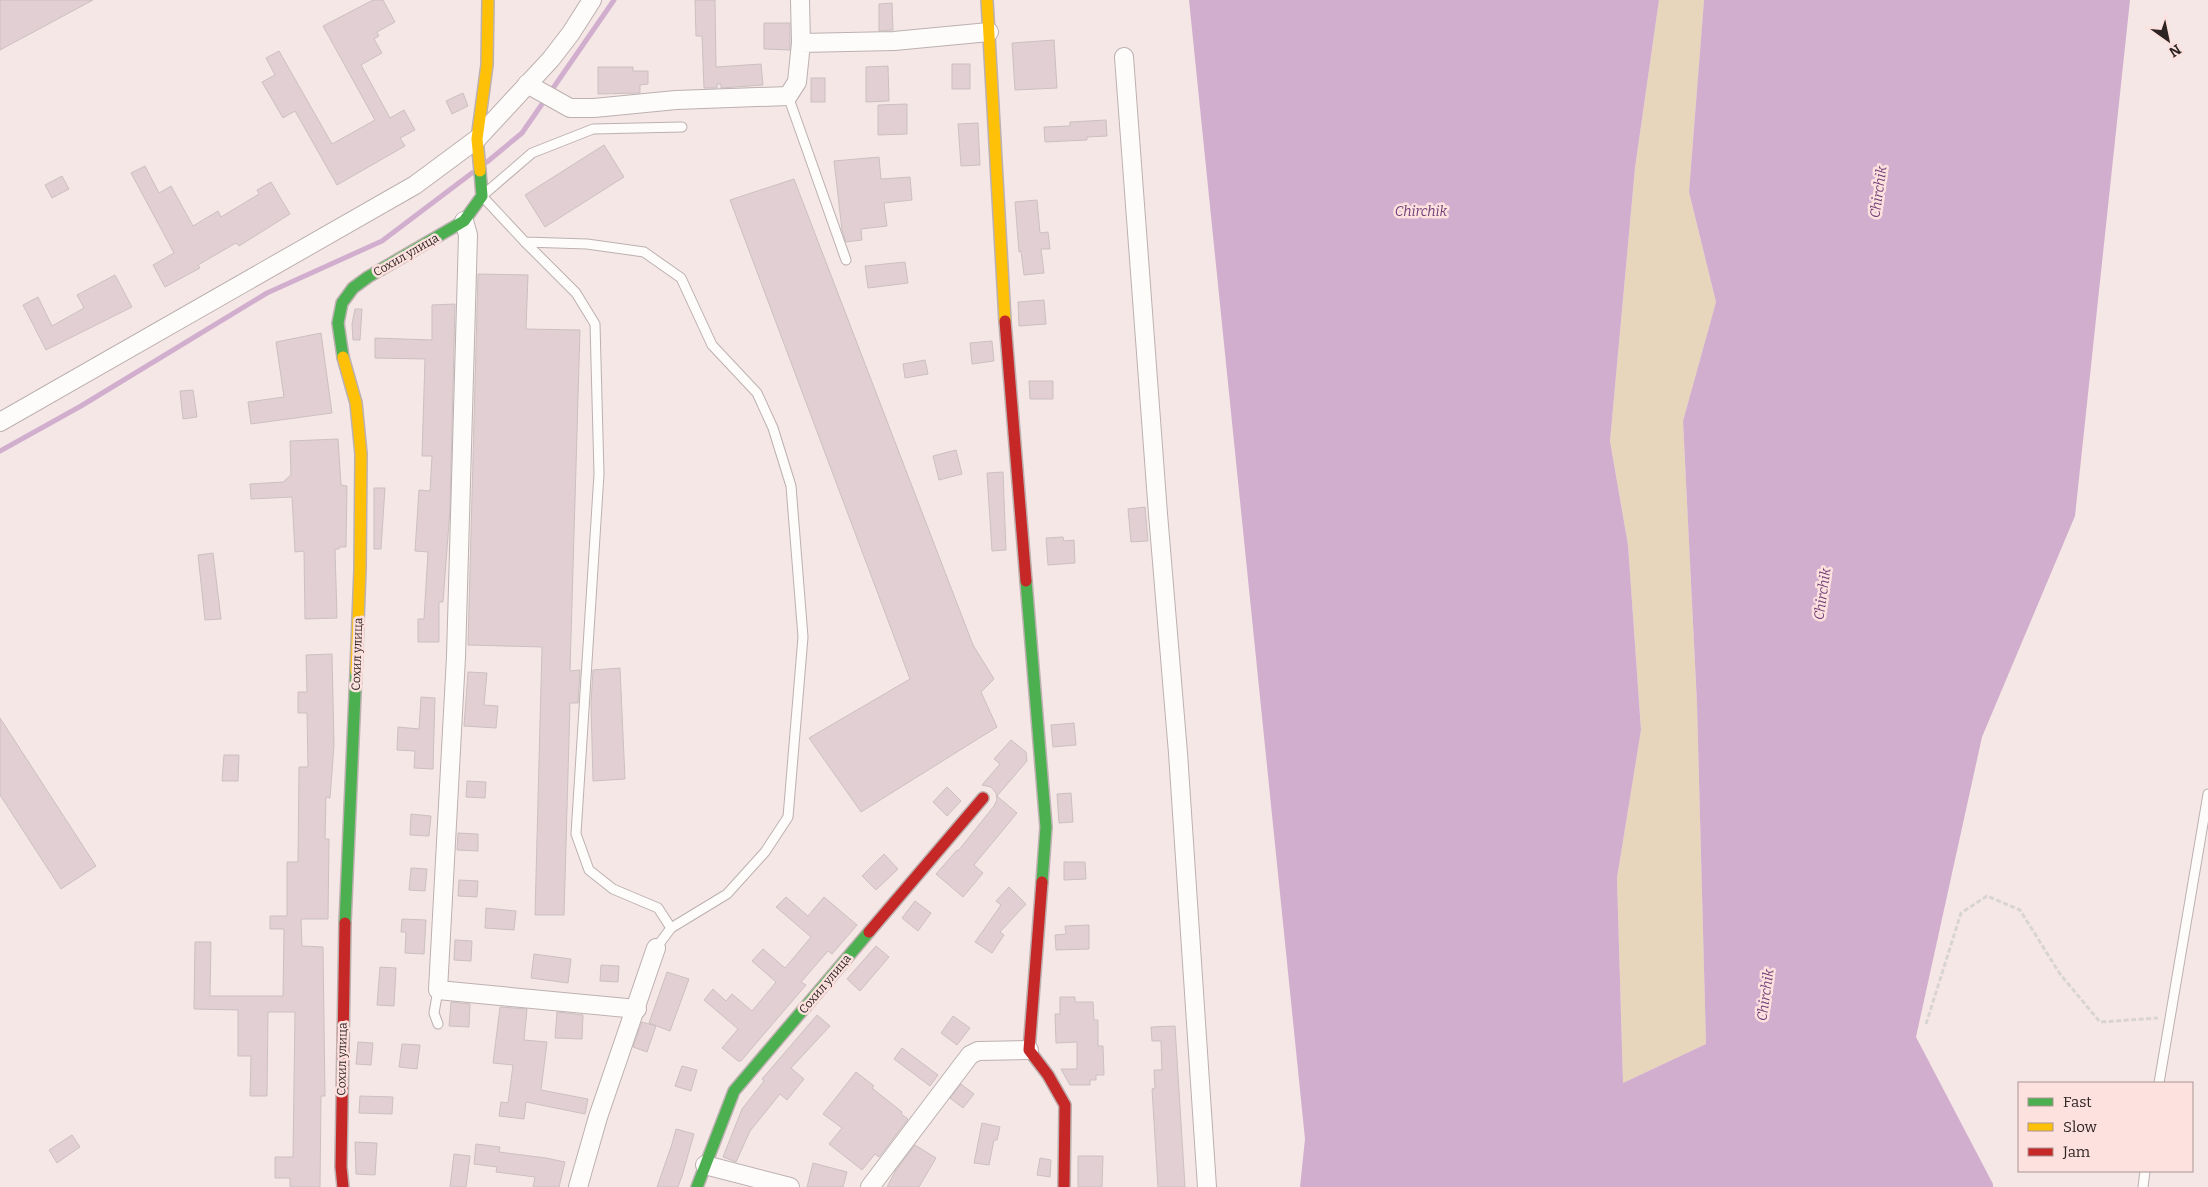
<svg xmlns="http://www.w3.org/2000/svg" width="2208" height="1187" font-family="Bitter,serif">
	<rect width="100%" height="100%" fill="#f5e7e5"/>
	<path fill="#e7d5bc" d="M1659 0H1704L1689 192 1716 302 1683 421 1697 704 1706 1044 1623 1083 1617 878 1641 730 1628 545 1610 441 1635 168Z"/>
	<path fill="#d1aece" d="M1189 0H1659L1635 168 1610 441 1628 545 1641 730 1617 878 1623 1083 1706 1044 1697 704 1683 421 1716 302 1689 192 1704 0H2130L2075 516 1982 737 1916 1037 1993 1184V1187H1300L1305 1139Z"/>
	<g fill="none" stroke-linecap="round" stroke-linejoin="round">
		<g stroke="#d1aece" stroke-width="5">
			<path d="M487 162 522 133 614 0"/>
			<path d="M0 451 81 406 267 293 382 241 472 173"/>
		</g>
	</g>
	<g fill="#e2cfd3" stroke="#cbc0c1">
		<path d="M0 0H93L0 50Z"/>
		<path d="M373 0H383L395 22 377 32 379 36 374 39 382 53 361 65 390 118 404 110 415 130 400 138 405 146 337 185 295 111 283 118 262 82 275 75 266 58 279 51 332 144 375 120 323 26Z"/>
		<path d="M695 0H715L716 67 761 64 763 85 721 88V84H717V88H704L702 36H696Z"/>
		<path d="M892 3 893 30 879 31V4Z"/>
		<path d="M764 23H790V50L764 49Z"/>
		<path d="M1054 40 1057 88 1015 90 1012 43Z"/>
		<rect x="952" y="64" width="18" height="25"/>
		<path d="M888 66 889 101 866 102V67Z"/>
		<path d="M598 67H633V71H648V84L640 85V93L598 94Z"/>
		<rect x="811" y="78" width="14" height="24"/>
		<path d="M463 93 468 106 452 114 446 101Z"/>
		<path d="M907 104V134L878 135V105Z"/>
		<path d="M1106 120 1107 136 1087 137V140L1045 142 1044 127 1070 126V122Z"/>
		<path d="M978 123 980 165 961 166 958 124Z"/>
		<path d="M604 145 624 177 545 227 525 195Z"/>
		<path d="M879 157 881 179 910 177 912 200 884 203 887 226 861 229 862 240 846 242 842 230 834 161Z"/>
		<path d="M145 166 159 193 171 186 193 226 218 211 221 217 259 194 257 190 271 182 290 214 239 246 236 243 198 265 200 268 165 287 153 265 174 253 131 173Z"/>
		<path d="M62 176 69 189 52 198 45 185Z"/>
		<path d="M794 179 973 645 994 679 981 692 997 727 861 812 809 738 910 679 730 200Z"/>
		<path d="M1037 200 1040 233 1048 232 1050 249H1041L1044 273 1024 275 1021 251 1019 252 1015 202Z"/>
		<path d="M905 262 908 283 868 288 865 266Z"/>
		<path d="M478 274 528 275 526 329 580 330 570 671 580 670 578 703H570L564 915H535L542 647 468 645Z"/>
		<path d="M115 275 132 307 46 350 23 305 38 297 52 326 84 308 77 295Z"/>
		<path d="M1044 300 1046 324 1019 326 1018 302Z"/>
		<path d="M455 304 450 509 443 602H439V642H418V619H424L428 552 415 551 419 490 430 491 432 456H422L425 359 375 358V338L432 340V305Z"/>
		<path d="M355 309H362L360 340H353L352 324Z"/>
		<path d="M321 333 332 413 251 424 248 402 284 397 276 342Z"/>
		<path d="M992 341 994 361 972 364 970 343Z"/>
		<path d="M925 360 928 374 905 378 903 364Z"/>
		<path d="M1029 381H1053V399H1030Z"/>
		<path d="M193 390 197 417 183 419 180 391Z"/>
		<path d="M338 439 341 485 347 486 346 547H339V549H335L337 618 305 619 304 551 295 552 292 497 251 499 250 484 283 482 291 475 290 441Z"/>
		<path d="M956 450 962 474 939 480 933 456Z"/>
		<path d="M1003 472 1006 550 992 551 987 473Z"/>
		<path d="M374 488H385L381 549H374Z"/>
		<path d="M1145 507 1148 541 1131 542 1128 509Z"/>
		<path d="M1063 537 1064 541 1074 540 1075 563 1048 565 1046 538Z"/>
		<path d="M213 553 221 619 205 620 198 555Z"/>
		<path d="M332 654 334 745 330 798 326 797 325 839H329L328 919H301L302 946 323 947 325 1096H321L320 1187H290V1178H275V1157H293L295 1012H268L267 1096H250L251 1056H238V1010L194 1009 195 942H211L210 996H283L284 929H270V916H287V862H298L299 767H308L307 713H298V692H307L306 655Z"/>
		<path d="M620 668 625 779 593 781 591 703 593 670Z"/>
		<path d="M468 672 487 673 484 705 498 706 496 728 464 726Z"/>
		<path d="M421 697 435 698 433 769 414 768 415 751 397 750 398 727 419 729Z"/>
		<path d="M0 718 96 866 61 889 0 795Z"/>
		<path d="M1074 723 1076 745 1053 747 1051 725Z"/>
		<path d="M1011 740 1026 752 1027 761 997 796 1017 813 974 865 983 873 963 897 936 874 957 850 958 851 994 806 997 800 996 793 991 787 982 785 1000 764 994 759Z"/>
		<path d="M224 755H239L238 781H222Z"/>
		<path d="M467 781 486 782 485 798 466 797Z"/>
		<path d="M947 787 961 801 947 816 933 802Z"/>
		<path d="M1071 793 1073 822 1059 823 1057 794Z"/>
		<path d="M411 814 431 816 429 836 410 835Z"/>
		<path d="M458 833 478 834V851L457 850Z"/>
		<path d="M884 854 898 869 876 890 862 876Z"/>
		<path d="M1064 862H1085L1086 879 1064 880Z"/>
		<path d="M411 868 427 869 425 891 409 890Z"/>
		<path d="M459 880 478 881 477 897 458 896Z"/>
		<path d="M1009 887 1026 904 1000 932 1004 935 992 953 975 942 1001 905 996 901Z"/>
		<path d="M786 897 808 916 824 897 857 925 832 954 828 951 801 982 806 985 741 1061H738L722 1048 738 1029 704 1000 713 989 726 1001 732 994 752 1011 776 982 752 961 763 949 785 968 811 937 776 907Z"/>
		<path d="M915 901 931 913 918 931 902 918Z"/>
		<path d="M486 908 516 911 514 930 485 928Z"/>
		<path d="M402 919 426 920 424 954 405 953 406 932H401Z"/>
		<path d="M1089 925V949L1056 950 1055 935 1066 934 1065 926Z"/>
		<path d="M455 940 472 941 471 961 454 960Z"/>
		<path d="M876 946 889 957 860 991 847 979Z"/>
		<path d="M534 954 571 959 568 983 531 978Z"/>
		<path d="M601 965 619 966 618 982 600 981Z"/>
		<path d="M380 967 396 968 394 1006 377 1005Z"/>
		<path d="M667 972 689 979 670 1031 649 1023Z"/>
		<path d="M1060 997H1075V1002H1093L1094 1020H1098V1046H1103L1104 1075H1096V1080H1090V1085H1070L1061 1069H1077V1042L1056 1043 1055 1014H1060Z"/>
		<path d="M451 1002 470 1004 469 1027 449 1026Z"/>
		<path d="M500 1007 527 1009 524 1040 547 1042 541 1090 588 1099 585 1114 526 1102 524 1119 499 1116 501 1102 508 1103 513 1065 493 1063Z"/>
		<path d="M557 1012 583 1015 582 1039 555 1038Z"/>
		<path d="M817 1015 830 1026 791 1068 804 1079 787 1100 780 1094 750 1131 736 1162 723 1157 742 1109 764 1081 762 1079Z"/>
		<path d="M953 1016 970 1028 957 1045 941 1033Z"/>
		<path d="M642 1022 656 1026 647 1052 633 1047Z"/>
		<path d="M1175 1026 1185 1187H1158L1152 1089 1155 1088 1154 1070H1162L1161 1041H1152L1151 1027Z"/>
		<path d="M358 1042 373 1043 371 1065 356 1064Z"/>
		<path d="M402 1044 420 1045 417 1069 399 1067Z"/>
		<path d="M902 1048 938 1075 930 1086 894 1059Z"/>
		<path d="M682 1066 697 1070 691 1091 675 1086Z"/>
		<path d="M856 1072 874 1086 872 1088 902 1112 901 1114 908 1119 879 1157 875 1154 862 1170 829 1144 842 1128 823 1114Z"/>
		<path d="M961 1084 974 1094 963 1108 950 1098Z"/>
		<path d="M360 1096 393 1097 392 1114 359 1113Z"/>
		<path d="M982 1123 1000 1127 997 1140H994L989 1165 974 1163Z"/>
		<path d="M676 1129 694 1134 682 1176 678 1187H657L672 1144Z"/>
		<path d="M72 1135 80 1147 57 1163 49 1150Z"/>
		<path d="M355 1142 377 1143 375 1175 356 1174Z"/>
		<path d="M476 1144 500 1147 499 1152 546 1158 565 1162 559 1187H533L535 1177 496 1172 497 1167 474 1164Z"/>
		<path d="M915 1145 936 1158 919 1187H887L896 1170Z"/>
		<path d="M454 1154 470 1156 466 1187H450Z"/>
		<path d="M1078 1156H1103L1102 1187H1078Z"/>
		<path d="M1040 1158 1051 1160 1050 1177 1037 1175Z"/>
		<path d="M813 1163 847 1172 843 1187H807Z"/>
	</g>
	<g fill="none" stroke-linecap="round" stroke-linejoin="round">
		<defs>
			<g id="lane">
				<path d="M788 96 846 260"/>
				<path d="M525 242 576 293 595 324 599 474 576 834 589 870 613 889 658 908 671 928"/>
				<path d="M656 948 671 928 727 894 765 852 788 817 803 637 791 486 773 428 757 393 712 345 681 278 644 252 587 244 525 242 482 196 532 153 593 129 682 127"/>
				<path d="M438 1024 434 1013 438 990"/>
				<path d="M2159 1083 2208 794"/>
				<path d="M2143 1187 2145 1171"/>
			</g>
			<g id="street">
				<path d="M800 0 801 43"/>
				<path d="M1124 57 1158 514 1178 753 1207 1187"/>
				<path d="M527 84 570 108H594L676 100 788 96 797 82 801 43 894 41 989 32"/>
				<path d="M464 221 468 235 456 657 438 990 637 1009"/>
				<path d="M0 422 415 185 477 139 551 59 571 33 592 0"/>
				<path d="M705 1165 790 1187"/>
				<path d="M578 1187 598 1117 656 948"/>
				<path d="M870 1187 970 1055 978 1051 1029 1050"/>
			</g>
			<g id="fast">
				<path d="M343 357 338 323 342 303 353 288 368 277 464 221 482 196 480 171"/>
				<path d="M1026 581 1046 827 1042 882"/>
				<path d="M345 923 356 671"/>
				<path d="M697 1187 734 1091 869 932"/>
			</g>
			<g id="slow">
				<path d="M987 0 1005 321"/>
				<path d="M480 171 477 139 487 65 488 0"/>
				<path d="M343 357 356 403 361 454 360 569 356 671"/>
			</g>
			<g id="jam">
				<path d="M1005 321 1026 581"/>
				<path d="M1042 882 1029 1050 1048 1075 1065 1105 1064 1186"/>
				<path d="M869 932 983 798"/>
				<path d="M343 1187 341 1167 345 923"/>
			</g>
		</defs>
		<use href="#lane" stroke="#bcb1b0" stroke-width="11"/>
		<use href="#street" stroke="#bcb1b0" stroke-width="20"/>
		<use href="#fast" stroke="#bcb1b0" stroke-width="14"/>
		<use href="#slow" stroke="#bcb1b0" stroke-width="14"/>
		<use href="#jam" stroke="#bcb1b0" stroke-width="14"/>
		<path stroke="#d9d4d4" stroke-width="3" stroke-dasharray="5 2.5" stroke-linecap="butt" d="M1926 1024 1961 913 1987 896 2020 910 2060 974 2100 1022 2158 1018"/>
		<use href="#lane" stroke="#fefbfb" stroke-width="9"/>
		<use href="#street" stroke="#fefbfb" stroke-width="18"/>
		<use href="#fast" stroke="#4caf50" stroke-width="11"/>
		<use href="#slow" stroke="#ffc107" stroke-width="11"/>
		<use href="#jam" stroke="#c62828" stroke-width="11"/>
	</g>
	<g text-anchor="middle" stroke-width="5" stroke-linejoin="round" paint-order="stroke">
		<g font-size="12" fill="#2d2322" stroke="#fce1de">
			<text transform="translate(406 255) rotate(-30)" y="4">Сохил улица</text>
			<text transform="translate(357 654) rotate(-88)" y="4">Сохил улица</text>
			<text transform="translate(825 984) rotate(-50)" y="4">Сохил улица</text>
			<text transform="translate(342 1059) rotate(-89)" y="4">Сохил улица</text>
		</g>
		<g font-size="14" font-style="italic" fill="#733e78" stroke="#fce1de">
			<text transform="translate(1878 192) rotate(-82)" y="5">Chirchik</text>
			<text x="1421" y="216">Chirchik</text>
			<text transform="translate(1822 594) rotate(-82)" y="5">Chirchik</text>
			<text transform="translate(1765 995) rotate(-82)" y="5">Chirchik</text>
		</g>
	</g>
	<rect x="2018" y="1082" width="175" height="90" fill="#fce1de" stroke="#a99593"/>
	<rect x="2028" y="1098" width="25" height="8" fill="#4caf50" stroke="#a99593"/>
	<text x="2063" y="1107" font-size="15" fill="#2d2322">Fast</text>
	<rect x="2028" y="1123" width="25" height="8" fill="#ffc107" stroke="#a99593"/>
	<text x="2063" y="1132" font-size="15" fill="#2d2322">Slow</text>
	<rect x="2028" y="1148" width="25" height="8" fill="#c62828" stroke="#a99593"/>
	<text x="2063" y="1157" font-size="15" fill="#2d2322">Jam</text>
	<g transform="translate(2168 40) rotate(147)" stroke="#fce1de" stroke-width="4" paint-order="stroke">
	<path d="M0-4L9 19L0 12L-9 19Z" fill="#2d2322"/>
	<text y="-8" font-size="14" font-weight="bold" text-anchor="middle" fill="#2d2322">N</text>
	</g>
</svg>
